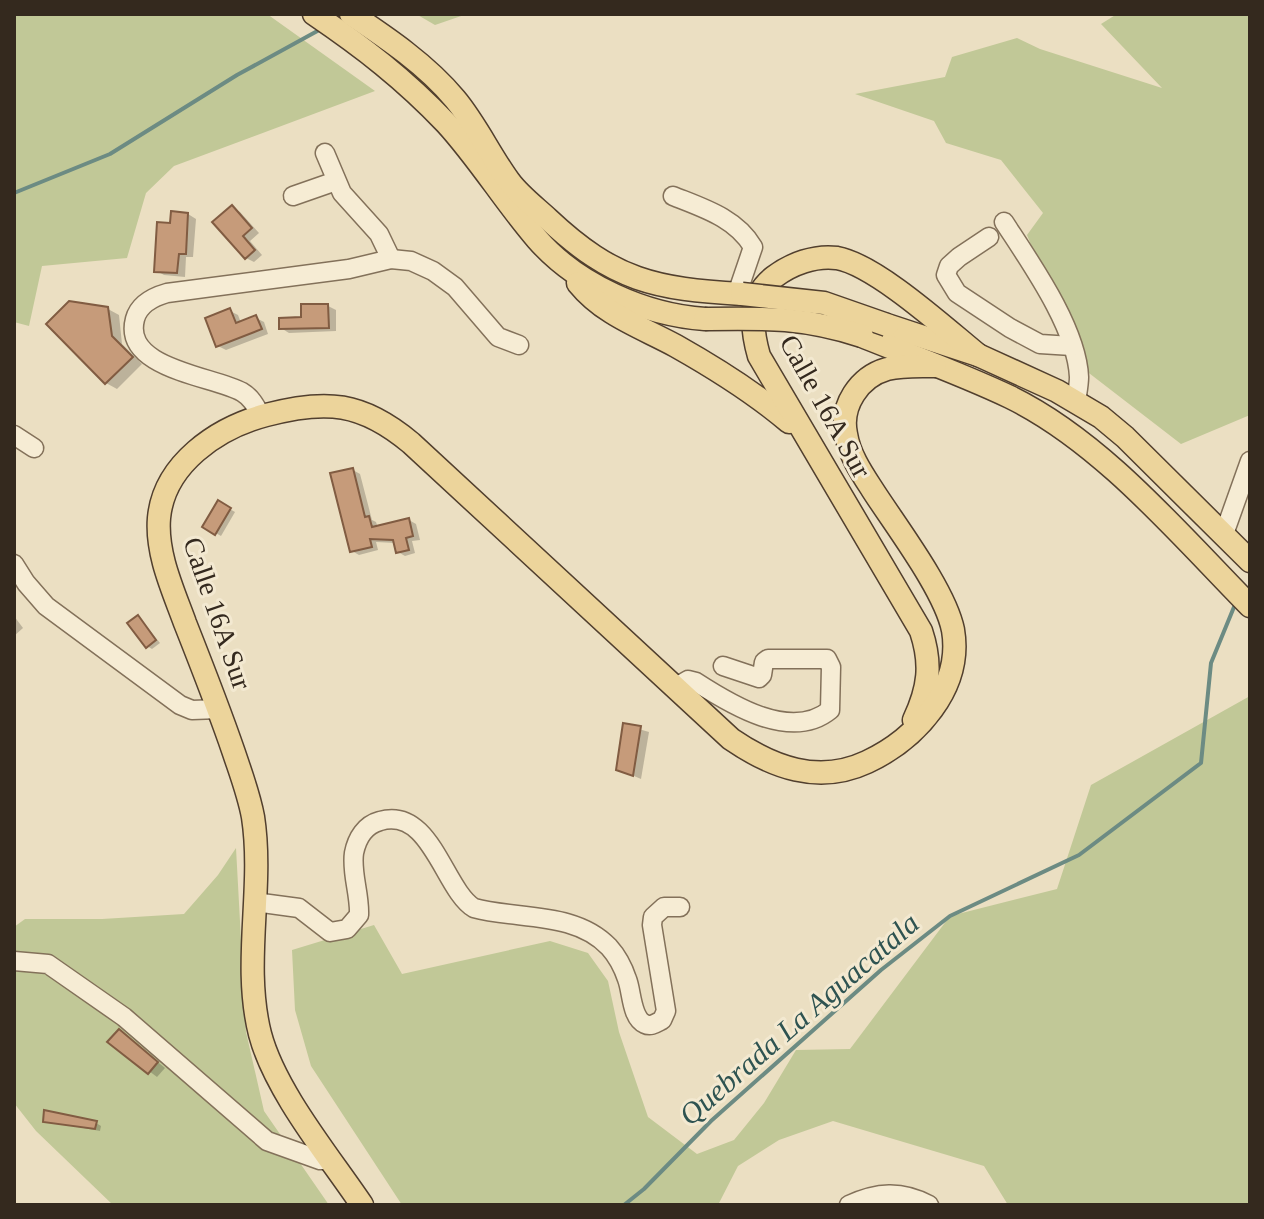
<svg xmlns="http://www.w3.org/2000/svg" width="1264" height="1219" font-family="Georgia,serif">
	<rect width="100%" height="100%" fill="#ebdfc2"/>
	<g fill="#c1c897">
		<path d="M14 14H267L375 91 174 166 146 193 127 258 42 266 29 326 14 322Z"/>
		<path d="M416 14H467L435 25Z"/>
		<path d="M1117 14H1250V415L1181 444 1085 370 1072 346 1027 235 1043 213 1001 160 946 143 934 121 855 94 945 77 952 57 1017 38 1040 49 1162 88 1101 24Z"/>
		<path d="M1250 696V1205H1008L984 1166 833 1121 779 1140 738 1166 718 1205H402L311 1066 295 1010 292 950 374 925 402 974 550 941 588 953 608 981 619 1032 648 1117 697 1154 734 1140 764 1103 796 1050 850 1049 950 916 1057 889 1091 785Z"/>
		<path d="M236 848 246 1032 264 1111 329 1205H113L36 1131 14 1103V927L25 919H102L184 914 218 875Z"/>
	</g>
	<g fill="#0003">
		<path d="M232 207 240 212 259 233 250 241 262 255 254 262 246 258Z"/>
		<path d="M188 214 196 219 193 257H186L185 277 164 275 157 271Z"/>
		<path d="M328 306 336 310V331L289 333 281 328Z"/>
		<path d="M108 309 119 315 122 344 142 364 117 389 106 383 48 324Z"/>
		<path d="M230 311 238 315 241 323 256 318 264 322 268 334 226 350 218 346Z"/>
		<path d="M353 470 360 474 372 520 376 522 378 528 409 520 416 524 420 540 412 541 415 553 405 556 398 552 396 543 376 542 378 550 359 555 352 551Z"/>
		<path d="M219 503 235 512 221 536 205 527Z"/>
		<path d="M14 616 23 628 14 636Z"/>
		<path d="M139 617 160 643 152 649 147 646Z"/>
		<path d="M625 725 649 732 641 779 618 769Z"/>
		<path d="M120 1031 165 1068 157 1077 110 1042Z"/>
		<path d="M45 1121 96 1123 101 1126 100 1131Z"/>
	</g>
	<g fill="none" stroke-linecap="round" stroke-linejoin="round">
		<g stroke="#6c8b83" stroke-width="4">
			<path d="M14 193 110 154 237 75 321 29"/>
			<path d="M624 1205 644 1189 711 1121 881 970 950 916 1079 855 1201 763 1211 663 1234 607"/>
		</g>
	</g>
	<g fill="#c69b7a" stroke="#815c42" stroke-width="2">
		<path d="M232 205 252 228 243 236 255 250 245 259 212 222Z"/>
		<path d="M171 211 188 213 186 254H179L177 273 154 272 157 222 170 223Z"/>
		<path d="M69 301 108 307 112 336 133 357 105 384 46 324Z"/>
		<path d="M301 304H328L329 328 279 329V318L301 317Z"/>
		<path d="M230 308 236 323 256 315 262 329 216 347 205 318Z"/>
		<path d="M353 468 365 517 369 516 372 527 409 518 413 536 406 538 409 550 396 553 393 540 370 539 372 547 350 552 330 473Z"/>
		<path d="M218 500 231 508 215 535 202 527Z"/>
		<path d="M138 615 156 640 146 648 127 623Z"/>
		<path d="M623 723 641 726 633 776 616 770Z"/>
		<path d="M119 1029 158 1062 148 1074 107 1042Z"/>
		<path d="M44 1110 97 1121 95 1129 43 1122Z"/>
	</g>
	<g fill="none" stroke-linecap="round" stroke-linejoin="round">
		<defs>
			<g id="minor">
				<path d="M325 153 342 193 379 234 391 259"/>
				<path d="M293 196 336 181"/>
				<path d="M673 196C703 208 736 218 753 247L737 294"/>
				<path d="M1004 222C1030 262 1077 328 1079 377 1079 385 1077 394 1076 402"/>
				<path d="M989 237 959 257 949 266 946 275 957 293 1010 328 1040 344 1072 346"/>
				<path d="M261 416C256 407 252 398 242 392 213 376 122 369 135 319 139 304 153 297 167 293L349 269 391 259 411 261 433 271 455 287 498 337 519 345"/>
				<path d="M14 435 34 448"/>
				<path d="M1224 534 1250 461"/>
				<path d="M14 564 26 583 46 606 180 705 192 710 219 709"/>
				<path d="M676 687 688 680 696 682C730 704 791 742 830 710L831 667 827 659H768L764 662 762 675 759 678 723 666"/>
				<path d="M254 902 299 908 330 932 347 929 359 915C360 894 351 873 354 853 357 838 365 825 380 821 431 806 444 890 474 908 518 920 575 911 609 947 618 957 623 967 627 979 632 991 631 1018 645 1024 651 1027 656 1023 662 1020L666 1011 652 925 653 917 664 907H680"/>
				<path d="M14 961 48 964 124 1017 267 1141 320 1160H331"/>
				<path d="M849 1205C877 1192 901 1190 929 1205"/>
			</g>
			<g id="major">
				<path d="M314 14C364 48 404 79 446 123 479 159 505 202 537 239 577 285 645 315 705 319"/>
				<path d="M351 14C387 38 427 65 455 99 476 124 490 155 509 181 519 195 535 207 548 219 614 281 655 289 742 294"/>
				<path d="M578 283C604 315 641 327 676 346 715 368 755 393 789 422"/>
				<path d="M887 325 978 355 1057 391 1101 417 1125 437 1250 561"/>
				<path d="M862 336C911 356 962 374 1010 397 1102 442 1178 533 1250 606"/>
				<path d="M914 720C929 688 932 664 921 631L759 356C751 328 748 297 774 277 791 264 815 255 837 258 876 265 946 329 978 355"/>
				<path d="M362 1205C329 1156 275 1091 260 1034 242 963 264 888 253 817 249 795 241 774 234 753 219 709 202 666 185 623 173 590 156 554 159 518 164 464 217 428 266 415 326 399 362 402 411 443L731 739C772 767 818 785 867 762 916 739 963 688 953 630 945 590 895 525 872 489 861 472 849 454 846 434 840 406 859 377 887 369 902 365 920 366 935 366"/>
			</g>
		</defs>
		<use href="#minor" stroke="#83715a" stroke-width="21"/>
		<use href="#major" stroke="#513f2e" stroke-width="25"/>
		<use href="#minor" stroke="#f6ecd4" stroke-width="18"/>
		<use href="#major" stroke="#ecd49b" stroke-width="22"/>
		<defs>
			<g id="major-bridge">
				<path d="M742 294 824 303 887 325"/>
				<path d="M705 319C766 318 803 317 862 336"/>
			</g>
		</defs>
		<use href="#major-bridge" stroke="#513f2e" stroke-width="25" stroke-linecap="butt"/>
		<use href="#major-bridge" stroke="#ecd49b" stroke-width="22"/>
	</g>
	<g text-anchor="middle" stroke-width="6" stroke-linejoin="round" paint-order="stroke">
		<g font-size="28" fill="#34291e" stroke="#f3e9d1">
			<text transform="translate(826 406) rotate(61)" y="10">Calle 16A Sur</text>
			<text transform="translate(218 613) rotate(71)" y="10">Calle 16A Sur</text>
		</g>
		<g font-size="30" font-style="italic" fill="#2e5351" stroke="#f3e9d1">
			<text transform="translate(799 1019) rotate(-41)" y="10">Quebrada La Aguacatala</text>
		</g>
	</g>
	<rect width="1264" height="1219" fill="none" stroke="#34291e" stroke-width="32"/>
</svg>
